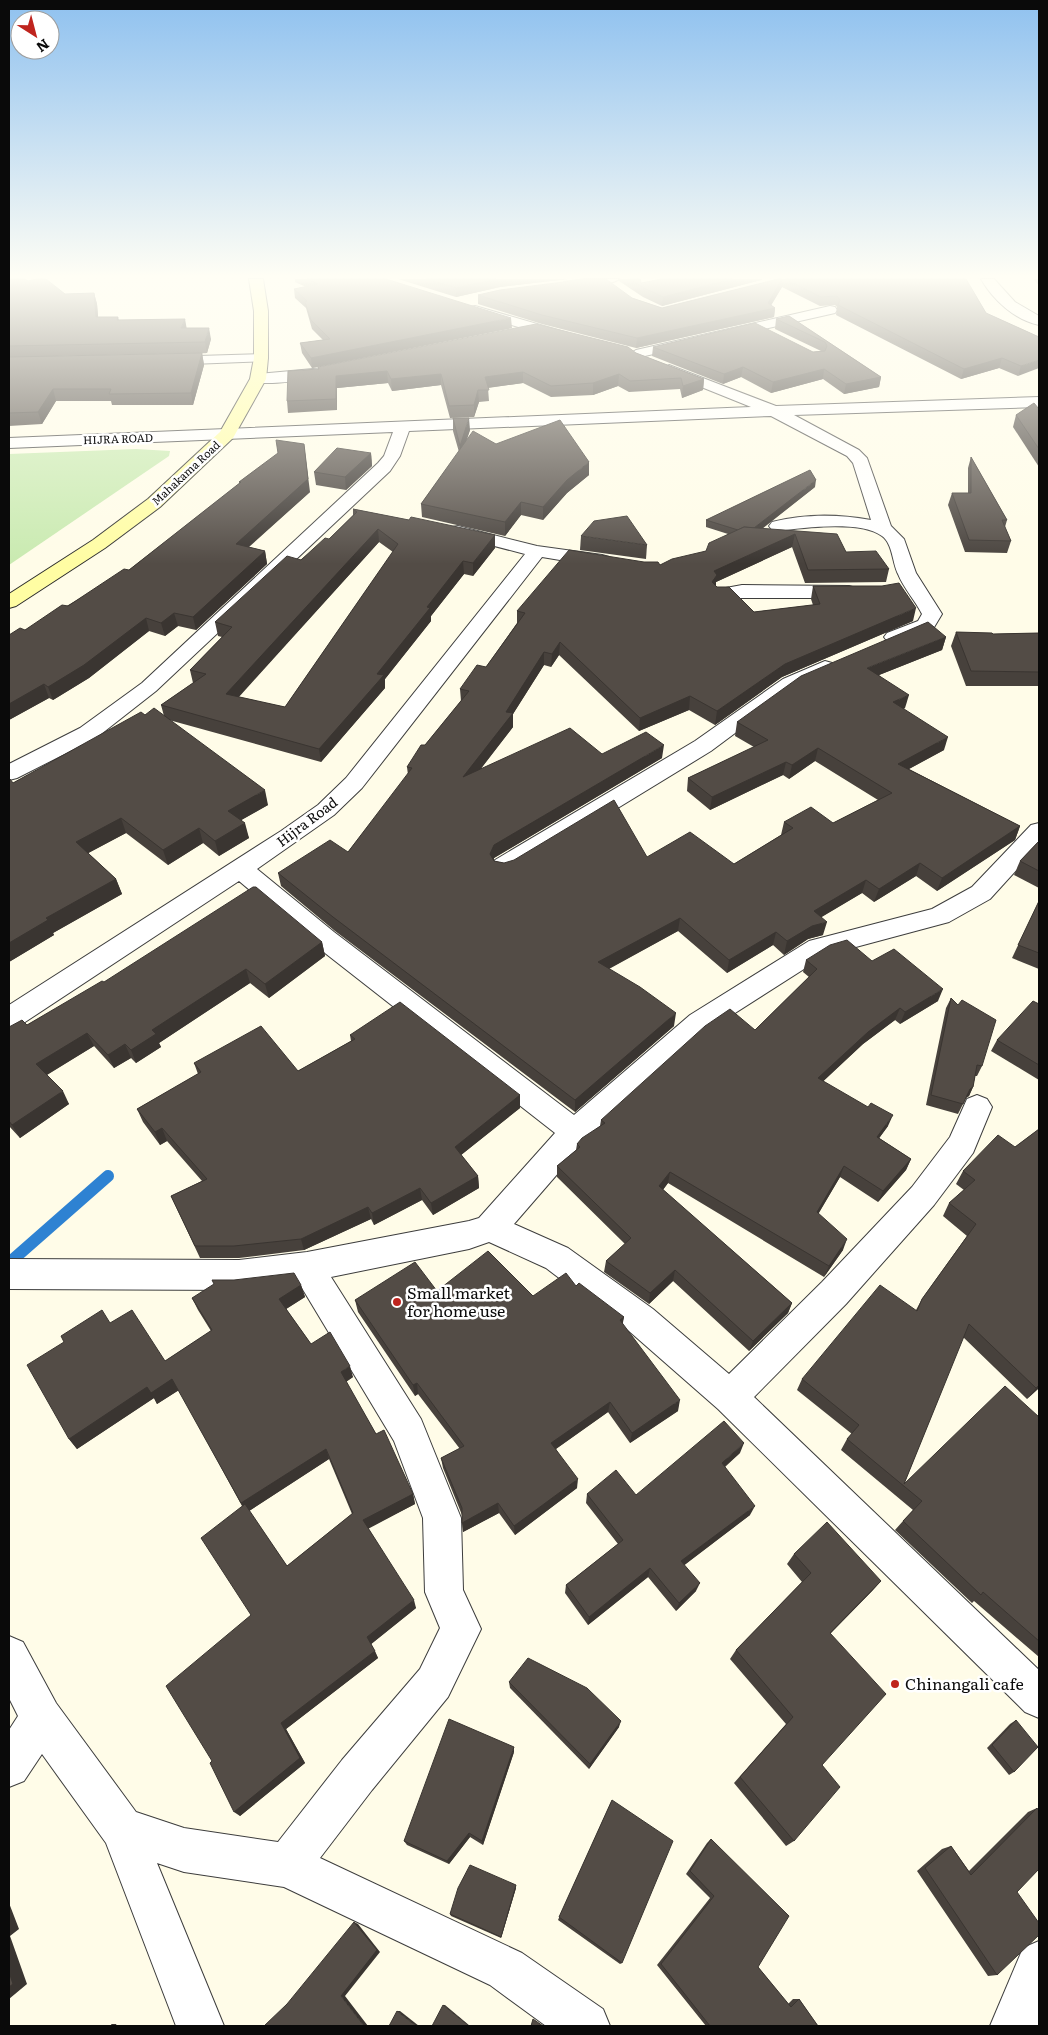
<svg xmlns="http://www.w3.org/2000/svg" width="1048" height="2035" font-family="Literata,serif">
	<rect width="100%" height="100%" fill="#fffce8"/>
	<path fill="#c9eab0" d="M136 449 170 451 169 456 9 565V454Z"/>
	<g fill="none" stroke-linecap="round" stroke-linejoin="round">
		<path stroke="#2e82d2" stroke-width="12" d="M9 1263 108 1176"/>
		<defs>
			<g id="street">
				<path d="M585 279H619C613 285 568 291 562 285L564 282Z"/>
				<path d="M981 279H994L1015 302 1039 316V325C1015 320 993 300 981 279Z"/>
				<path d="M475 306 568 333 570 336 563 340 470 313 468 310 470 307Z"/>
				<path d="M830 306 835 307 837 310 835 313 636 358 629 354 636 350Z"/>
				<path d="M261 354 266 355 268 358 266 361 165 365 158 361 165 357Z"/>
				<path d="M669 365 776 406 1039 397V407L794 415 859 450 867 458 891 526 904 539 916 573 942 614 933 629 901 641 894 643 887 641 884 637 887 633 918 621 922 614C915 600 904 589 898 574 892 562 893 544 882 536 860 520 803 528 778 531L772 530 769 526 772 522C803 514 839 514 871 520L853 463 847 456 771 416 409 431 400 456 390 471 156 691 96 738 17 778 9 780V764L80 728 142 683 378 463 384 456 393 432 9 448V438L751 407 664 372 662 369Z"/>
				<path d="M324 368 329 369 331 372 329 375C316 378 258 389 250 379L258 374Z"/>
				<path d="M458 526 537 546 602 555 609 557 611 561 609 565 602 567 542 557 362 788 334 815 257 869 334 932 574 1115 690 1015 809 941 932 909 972 887 1031 825 1039 823V845L990 899 949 922 826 955 710 1029 586 1141 514 1224 568 1248 653 1309 729 1374 822 1282 912 1187 950 1137 967 1099 977 1095 987 1099 992 1107 973 1153 934 1205 846 1304 754 1397 1039 1670V1718L1025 1712 718 1409 629 1331 546 1268 489 1242 469 1249 331 1277 421 1419 461 1518 463 1590 481 1629 448 1697 372 1790 320 1858 522 1953 603 2009 610 2026H546L490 1985 284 1887 184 1872 157 1863 224 2026H176L106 1843 42 1754 24 1781 9 1787V1730L18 1716 9 1698V1636L23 1642 56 1703 136 1812 184 1828 278 1842 342 1760 420 1669 440 1628 425 1592 423 1518 394 1441 299 1283 239 1290 9 1289V1259L239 1260 307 1252 469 1221 479 1218 555 1133 316 946 239 881 19 1026 9 1030V1005L281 831 318 805 346 778 525 554 452 535 449 531 452 527Z"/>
				<path d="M742 585 849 586 856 588 859 592 856 596 849 598H715L712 594 715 590Z"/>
				<path d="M825 661 832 663 835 667 832 671 797 687 711 751 513 872 504 874 495 872 492 866 495 860 695 741 783 679Z"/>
				<path d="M1039 1941 1038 2026H990L1023 1948Z"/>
			</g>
			<path id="secondary" d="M249 279H263L268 311V358L266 379 233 438 160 507 105 548 16 606 9 608V594L93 540 148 499 220 432 250 379 254 358V311Z"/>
		</defs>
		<use href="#street" stroke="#3d3d3d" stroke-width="2"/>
		<use href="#secondary" stroke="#2c2c2c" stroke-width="2"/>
		<use href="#street" fill="#fff" fill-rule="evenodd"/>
		<use href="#secondary" fill="#fffda3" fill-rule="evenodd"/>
	</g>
	<g fill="#47413c" fill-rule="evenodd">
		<path d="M9 279 28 281 65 294 94 293 97 304 98 317H118L119 320 187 328 211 339 207 353 9 357 202 353 204 365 193 405H112L111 401H56L42 424 9 426Z"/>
		<path d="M295 279H386L512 328 312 368 302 353 300 343 323 340 312 329 306 308 295 298 294 289 306 287 295 282Z"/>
		<path d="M398 279H568L500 287 456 297Z"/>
		<path d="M618 279H640L641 283 662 279H762L761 280 662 306 643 297 619 281Z"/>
		<path d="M778 279H966L986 313 1039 337 1018 376 999 368 961 379 836 315 837 307 835 305 820 306 782 287 771 305 775 308 774 317 636 348 542 324 478 304V295L632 298 662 308Z"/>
		<path d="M1034 279H1039V286Z"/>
		<path d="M789 316 881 377 879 387 844 394 823 379 771 393 741 377 723 384 652 356 653 347 813 352 821 351 775 329 776 319Z"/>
		<path d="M636 353 704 379 703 390 682 398 680 389 629 392 618 386 593 395 551 397 523 383 488 388 489 401 479 402 474 417 450 418 441 385 392 391 388 383 337 388V410L288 413 287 401 318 369V367Z"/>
		<path d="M1039 409V467L1013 427 1016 415Z"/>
		<path d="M453 418 470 430 466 442 496 444 589 475 567 493 543 520 521 515 505 536 422 517 421 504 459 452 453 431Z"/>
		<path d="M371 453 372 466 346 490 316 485 314 472Z"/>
		<path d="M971 457 1007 520 1005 527 1011 541 1007 553 965 552 948 505 952 493H968V468Z"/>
		<path d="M239 482 310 492 249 547 265 551 267 564 196 630 178 626 165 636 149 631 89 678 53 700 49 698 9 720V635L25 630 129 570 239 484Z"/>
		<path d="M815 487 762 529 837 534 846 552 889 569 886 582 805 583 792 547 716 582V586L754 612 813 605 811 599 813 586 913 621 782 677 715 725 689 710 639 731 559 655 551 667 544 665 513 714V727L480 770 602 754 662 758 494 858V861L504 863 647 857 734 864 781 835 784 822 833 823 878 800 815 761 789 779 783 775 710 810 687 791 688 778 754 747 735 736 737 722 946 637 942 650 879 675 905 708 903 709 944 750 909 769 1020 826 1015 840 937 891 916 876 874 902 862 893 821 917 823 935 808 939 784 955 773 945 727 973 678 931 609 969 674 1026 575 1112 335 931 281 886 278 873 348 852 408 775 407 767 461 701 460 689 486 667 517 623V611L660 565 706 551 728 534 706 527V520Z"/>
		<path d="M353 509 409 520 495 535V548L473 576 464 574 431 616V621L385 679V688L321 762 169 720 268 805 241 820 249 838 219 856 203 843 168 865 126 833 88 853 116 879 122 894 53 933 54 935 9 962 13 783 145 715 164 716 161 705 193 683 190 670 222 637 218 636 215 622 329 539 353 515ZM379 542 393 552 285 707 238 697Z"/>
		<path d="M581 536 647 545 646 559 580 550Z"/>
		<path d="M956 632 993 634 1039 633V686H966L951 646Z"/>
		<path d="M1039 841V888L1014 875 1020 861Z"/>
		<path d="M1039 901V969L1012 958Z"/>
		<path d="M322 942 325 956 269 998 250 983 159 1043 161 1047 136 1063 131 1058 114 1068 94 1046 47 1075 69 1104 20 1138 9 1126V1027L27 1025 104 982Z"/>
		<path d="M806 960 872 961 938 1001 900 1024 895 1020 863 1044 823 1081 888 1126 879 1138 911 1159 906 1170 878 1202 840 1177 818 1214 843 1250 824 1277 668 1183 663 1190 792 1303 788 1313 749 1351 673 1281 649 1304 604 1272 606 1261 625 1244 557 1177V1166L576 1150 577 1144 600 1126 601 1120 755 1030 809 977 803 972Z"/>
		<path d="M951 998 982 1066 977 1076H975L973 1087 969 1096 966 1098 958 1114 926 1105 946 1008Z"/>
		<path d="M1039 1004V1080L991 1051 997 1040Z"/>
		<path d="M350 1035 520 1095V1108L461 1155 478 1176 479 1188 433 1215 422 1200 374 1225 371 1219 304 1250 239 1258H200L171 1196 202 1181 167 1141 160 1145 143 1122 137 1109 198 1074 194 1063 298 1071 351 1041Z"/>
		<path d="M1039 1129V1388L1027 1399 963 1337 904 1484 1039 1417V1657L974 1601 972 1603 895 1530 903 1521 913 1510 841 1450 847 1439 852 1434 797 1390 802 1379 916 1310 922 1299 967 1236 943 1216 949 1203 964 1190 956 1184 963 1171 1015 1147Z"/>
		<path d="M301 1285 305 1297 286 1309 311 1344 353 1377 346 1382 376 1434 413 1494 415 1504 368 1528 416 1608 371 1644 378 1658 286 1729 305 1763 240 1816 212 1761 251 1615 242 1506 179 1390 157 1404 154 1398 77 1449 69 1439 110 1323 165 1361 211 1331 198 1310 192 1298ZM329 1459 352 1514 287 1566 249 1511Z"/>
		<path d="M576 1286 624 1317 622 1324 678 1411 630 1443 608 1412 556 1449 577 1488 515 1535 499 1513 463 1532 462 1515 443 1468 441 1458 460 1449 418 1394 415 1396 358 1312 355 1300 437 1291 533 1296Z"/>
		<path d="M740 1453 725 1467 750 1515 684 1565 696 1591 676 1611 648 1577 588 1625 565 1593 566 1585 618 1544 586 1503 587 1494 636 1495Z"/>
		<path d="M794 1554 881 1581 872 1591 831 1633 822 1765 794 1841 786 1846 734 1783 786 1724 730 1659 736 1650 802 1582 787 1564Z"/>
		<path d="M509 1682 619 1727 589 1769 510 1688Z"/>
		<path d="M1016 1720 1014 1772 1009 1775 987 1748 1010 1724Z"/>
		<path d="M514 1752 483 1845 470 1837 449 1864 407 1845 404 1841Z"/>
		<path d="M612 1800 622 1963 620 1964 558 1920Z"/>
		<path d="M1037 1808 997 1975 988 1976 917 1871 942 1849 951 1846 969 1871 1028 1812Z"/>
		<path d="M711 1839 758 1967 788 2004 793 1999H799L818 2026H706L657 1965 710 1898 686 1874 707 1843Z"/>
		<path d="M516 1888 501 1938 451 1916 450 1914Z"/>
	</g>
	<g fill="#3a3531">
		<path d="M496 279H568L500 287 456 297V288Z"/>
		<path d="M732 279H762L761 280 662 306 663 297Z"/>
		<path d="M782 279V287L769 309 775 308 774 317 636 348 637 338 768 303Z"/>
		<path d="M94 293 97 304 99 328 96 317Z"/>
		<path d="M511 318 512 328 312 368 311 358Z"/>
		<path d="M185 319 187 330 181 328Z"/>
		<path d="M209 328 211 339 207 353 205 342Z"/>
		<path d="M202 353 204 365 193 405 191 393Z"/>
		<path d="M1002 358 999 368 961 379 964 369Z"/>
		<path d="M1039 360V368L1018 376 1021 366Z"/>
		<path d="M743 367 741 377 723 384 724 374Z"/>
		<path d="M824 369 823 379 771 393 773 382Z"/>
		<path d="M387 371 388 383 337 388V410L336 399V376Z"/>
		<path d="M523 372V383L485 388V377Z"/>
		<path d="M441 374V385L392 391 391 379Z"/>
		<path d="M619 374 618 386 593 395V383Z"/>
		<path d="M881 377 879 387 844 394 846 384Z"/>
		<path d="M704 379 703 390 682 398 683 386Z"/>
		<path d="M53 389 56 401 42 424 38 412Z"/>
		<path d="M478 390 479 402 474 417V405Z"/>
		<path d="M469 418 470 430 460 459V446Z"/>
		<path d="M304 444 310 492 238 556 236 544Z"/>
		<path d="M371 453 372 466 346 490 345 477Z"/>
		<path d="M589 462V475L567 493 543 520V507L567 480Z"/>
		<path d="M816 480 815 487 747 540 748 533Z"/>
		<path d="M521 502V515L505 536V522Z"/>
		<path d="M378 529 379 542 229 708 226 694Z"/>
		<path d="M795 534 792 547 716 582V588L710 595 714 571Z"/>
		<path d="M495 535V548L473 576V563Z"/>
		<path d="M265 551 267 564 196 630 193 617Z"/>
		<path d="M463 561 464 574 431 616V621L385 679V688L321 762 319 749 377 674 427 607Z"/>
		<path d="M916 608 913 621 782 677 715 725 717 711 785 664Z"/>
		<path d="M174 613 178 626 165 636 161 623Z"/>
		<path d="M146 618 149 631 89 678 53 700 48 687Z"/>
		<path d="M946 637 942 650 864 681 867 668Z"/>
		<path d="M560 642 559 655 551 667 552 654Z"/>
		<path d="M544 652V665L513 714V727L464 790 463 777Z"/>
		<path d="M44 684 49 698 9 720V704Z"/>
		<path d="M909 695 905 708 889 715 893 702Z"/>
		<path d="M690 696 689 710 639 731 640 718Z"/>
		<path d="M948 737 944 750 894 777 898 764Z"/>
		<path d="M664 745 662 758 494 858 490 867V854L494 845Z"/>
		<path d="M818 748 815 761 789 779 792 765Z"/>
		<path d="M786 762 783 775 710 810 712 797Z"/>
		<path d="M265 790 268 805 231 826 228 811Z"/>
		<path d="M121 818 126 833 81 857 76 842Z"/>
		<path d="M245 823 249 838 219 856 215 841Z"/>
		<path d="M1020 826 1015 840 937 891 942 878Z"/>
		<path d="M199 828 203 843 168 865 163 850Z"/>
		<path d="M920 863 916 876 874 902 879 889Z"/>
		<path d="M116 879 122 894 53 933 54 935 9 962V943L46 918Z"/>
		<path d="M866 880 862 893 810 924 814 911Z"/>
		<path d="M680 918 678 931 597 975 598 962Z"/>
		<path d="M827 922 823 935 808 939 784 955 787 941 812 926Z"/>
		<path d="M776 932 773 945 727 973 729 960Z"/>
		<path d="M322 942 325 956 269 998 265 984Z"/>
		<path d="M246 969 250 983 159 1043 161 1047 136 1063 131 1050 152 1030Z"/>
		<path d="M943 989 938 1001 900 1024 905 1012Z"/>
		<path d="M900 1008 895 1020 863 1044 814 1090 818 1078 868 1032Z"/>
		<path d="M676 1013 674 1026 575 1112V1100Z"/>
		<path d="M87 1033 94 1046 43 1077 36 1064Z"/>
		<path d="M125 1044 131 1058 114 1068 108 1055Z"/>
		<path d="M973 1087 969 1096 965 1098 970 1089Z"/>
		<path d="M63 1091 69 1104 20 1138 12 1125Z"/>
		<path d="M520 1095V1108L456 1159 455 1147Z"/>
		<path d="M893 1115 888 1126 872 1148 877 1137Z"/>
		<path d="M162 1128 167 1141 160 1145 155 1132Z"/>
		<path d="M911 1159 906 1170 878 1202 883 1191Z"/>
		<path d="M844 1166 840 1177 813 1223 817 1212Z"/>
		<path d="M670 1172 668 1183 657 1197 659 1186Z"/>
		<path d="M478 1176 479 1188 433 1215 431 1203Z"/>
		<path d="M420 1188 422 1200 374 1225 372 1213Z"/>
		<path d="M368 1207 371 1219 304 1250 301 1239Z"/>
		<path d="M847 1239 843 1250 824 1277 829 1266Z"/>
		<path d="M675 1270 673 1281 649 1304 650 1293Z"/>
		<path d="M301 1285 305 1297 283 1311 279 1299Z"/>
		<path d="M792 1303 788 1313 749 1351 753 1341Z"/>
		<path d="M624 1317 622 1328 620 1320Z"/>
		<path d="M350 1366 353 1377 344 1383 341 1372Z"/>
		<path d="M172 1379 179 1390 157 1404 154 1398 77 1449 69 1439 147 1387Z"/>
		<path d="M417 1383 418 1394 415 1396 413 1385Z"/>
		<path d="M1039 1385V1388L1027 1399 1036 1388Z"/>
		<path d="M680 1400 678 1411 630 1443 632 1433Z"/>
		<path d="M610 1402 608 1412 550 1453 551 1443Z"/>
		<path d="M744 1443 740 1453 718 1472 722 1463Z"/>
		<path d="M326 1449 329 1459 246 1513 241 1503Z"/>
		<path d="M578 1479 577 1488 515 1535 514 1526Z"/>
		<path d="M413 1494 415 1504 366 1530 363 1520Z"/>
		<path d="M498 1503 499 1513 463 1532 462 1523Z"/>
		<path d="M755 1506 750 1515 678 1570 681 1561Z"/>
		<path d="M650 1568 648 1577 588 1625 589 1617Z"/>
		<path d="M881 1581 872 1591 822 1642 830 1633Z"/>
		<path d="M700 1583 696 1591 676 1611 679 1603Z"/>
		<path d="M414 1600 416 1608 370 1645 367 1637Z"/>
		<path d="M375 1651 378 1658 286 1729 305 1763 240 1816 234 1812 281 1723Z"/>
		<path d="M621 1721 619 1727 589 1769 590 1764Z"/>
		<path d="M514 1747V1752L483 1845 482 1841Z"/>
		<path d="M469 1833 470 1837 449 1864 447 1861Z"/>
		<path d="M516 1885V1888L501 1938V1937Z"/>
		<path d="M9 1903 19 1929 10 1936 27 1984 9 1999Z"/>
		<path d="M354 1922 358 1924 380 1952 345 1996 368 2026H364L341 1996Z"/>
		<path d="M443 2005H445L470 2026H469Z"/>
		<path d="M397 2011H400L419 2026H416Z"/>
		<path d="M111 2024H116L117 2026H112Z"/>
	</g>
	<g fill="#534c46" stroke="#3a3531" fill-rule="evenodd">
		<path d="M9 279H25L28 281 37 279H46L65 294 94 293 96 317H118L117 320 185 319 181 328H209L205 342 9 346Z"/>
		<path d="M307 279H386L511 318 311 358 300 343 330 339 311 320 305 302 307 301 294 289 318 284Z"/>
		<path d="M426 279H496L456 288Z"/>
		<path d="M587 279H606L632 298 662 308 778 279H782L768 303 775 308 637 338 542 315 478 295 500 290Z"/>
		<path d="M630 279H640L641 283 662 279H732L663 297 644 288Z"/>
		<path d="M785 279H966L986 313 1039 337V360L1021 366 1002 358 964 369 838 305 840 300 837 296 821 297Z"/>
		<path d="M789 316 881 377 846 384 824 369 773 382 743 367 724 374 653 347 755 323 813 352 825 351 827 346 825 342 776 319Z"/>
		<path d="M536 324 628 347 636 353 704 379 683 386 681 378 630 381 619 374 593 383 551 386 523 372 485 377 489 390H478L474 405 449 406 441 374 391 379 387 371 336 376V399L287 401 288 371 319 369 318 367Z"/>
		<path d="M202 353 191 393 109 394 111 389H53L38 412 9 413V357Z"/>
		<path d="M1034 403 1039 409V449L1016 415Z"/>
		<path d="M453 418H469L460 446Z"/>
		<path d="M560 420 589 462 567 480 543 507 521 502 505 522 421 504 473 431 496 444Z"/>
		<path d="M276 440 304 444 308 479 236 544 265 551 193 617 174 613 161 623 146 618 84 665 48 687 44 684 9 704V635L20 628 25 630 62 605 68 606 124 569 129 570 241 482H239L278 453Z"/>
		<path d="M337 448 371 453 345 477 314 472Z"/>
		<path d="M971 457 1007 520H1002L1011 541 969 540 952 493H971Z"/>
		<path d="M810 470 816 480 754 528 744 527 738 530 706 520Z"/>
		<path d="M353 509 409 520 411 517 495 535 473 563 463 561 427 607 430 608 377 674 384 675 319 749 161 705 206 674 190 670 232 627 215 622 287 556 301 560 325 538 329 539 357 512ZM378 529 398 544 285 707 226 694Z"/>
		<path d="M627 516 647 545 581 536 594 521Z"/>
		<path d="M744 527 837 534 846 552 876 551 889 569 808 570 795 534 714 571 717 575 712 582 717 587H729L754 612 820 604 813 586H882L899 583 916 608 785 664 717 711 690 696 640 718 560 642 552 654 544 652 506 712 513 713 463 777 570 728 602 754 646 732 664 745 494 845 490 854 494 861 504 863 514 860 614 800 647 857 690 832 734 864 793 828 784 822 811 807 833 823 892 793 818 748 792 765 786 762 712 797 688 778 768 740 737 722 801 676 928 622 946 637 867 668 909 695 893 702 948 737 898 764 1020 826 942 878 920 863 879 889 866 880 814 911 827 922 812 926 787 941 776 932 729 960 680 918 598 962 640 987 676 1013 575 1100 333 917 278 873 330 840 348 852 412 768 407 767 421 745H425L469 691 460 689 477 665 486 667 525 613 517 611 569 550 644 562H658L660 565 672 559 706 551 709 543Z"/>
		<path d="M956 632 992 633 993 634 1039 633V672L971 671Z"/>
		<path d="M154 708 265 790 228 811 245 823 215 841 199 828 163 850 121 818 76 842 116 879 46 918 48 920 9 943V780L10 779 13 783 141 712 145 715Z"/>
		<path d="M1039 841V871L1020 861Z"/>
		<path d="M253 887H256L322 942 265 984 246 969 152 1030 156 1034 131 1050 125 1044 108 1055 87 1033 36 1064 63 1091 12 1125 9 1121V1027L22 1020 27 1025 102 981 104 982Z"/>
		<path d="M1039 901V953L1018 945Z"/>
		<path d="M847 940 872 961 894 949 943 989 905 1012 900 1008 868 1032 818 1078 868 1107 871 1103 893 1115 877 1137 911 1159 883 1191 844 1166 817 1212 847 1239 829 1266 670 1172 659 1186 792 1303 753 1341 675 1270 650 1293 606 1261 631 1238 557 1166 580 1147 577 1144 582 1138 605 1123 601 1120 705 1026 730 1009 755 1030 817 969 806 960 830 945Z"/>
		<path d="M951 998 958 1005 962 1000 996 1020 982 1066 977 1065 973 1087 970 1089 963 1104 931 1095Z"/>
		<path d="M1033 1001 1039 1004V1065L997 1040Z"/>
		<path d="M400 1002 520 1095 455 1147 478 1176 431 1203 420 1188 372 1213 368 1207 301 1239 234 1246H195L171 1196 207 1179 162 1128 155 1132 137 1109 201 1072 194 1063 261 1026 298 1071 355 1039 350 1035Z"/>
		<path d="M1039 1129V1385L1036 1388 969 1324 904 1484 1005 1386 1039 1417V1641L983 1592 981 1595 903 1521 922 1501 847 1439 859 1425 802 1379 880 1285 917 1311 922 1299 976 1224 949 1203 975 1180 963 1171 998 1135 1015 1147Z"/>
		<path d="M488 1251 533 1296 566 1273 576 1286 579 1283 624 1317 620 1320 680 1400 632 1433 610 1402 551 1443 578 1479 514 1526 498 1503 462 1523V1508L441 1458 464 1446 417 1383 413 1385 355 1300 415 1262 437 1291Z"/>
		<path d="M294 1273 301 1285 279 1299 311 1344 330 1332 350 1366 341 1372 376 1434 384 1430 413 1494 363 1520 414 1600 367 1637 375 1651 281 1723 300 1758 234 1812 210 1763 212 1761 166 1686 251 1615 201 1538 245 1504 287 1566 353 1513 326 1449 241 1503 172 1379 151 1393 147 1387 69 1439 27 1365 64 1342 61 1336 102 1310 110 1323 132 1310 165 1361 212 1330 192 1298 214 1284 212 1280H234Z"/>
		<path d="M724 1421 744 1443 722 1463 755 1506 681 1561 700 1583 679 1603 650 1568 589 1617 566 1585 623 1540 587 1494 616 1470 636 1495Z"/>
		<path d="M827 1522 881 1581 830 1633 886 1694 822 1765 840 1787 794 1841 740 1777 793 1717 736 1650 811 1573 794 1554Z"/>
		<path d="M528 1658 587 1688 621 1721 590 1764 509 1682Z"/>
		<path d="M449 1719 514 1747 482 1841 469 1833 447 1861 404 1841Z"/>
		<path d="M1016 1720 1038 1747 1014 1772 992 1745Z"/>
		<path d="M612 1800 673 1841 622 1963 559 1917Z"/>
		<path d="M1037 1808 1039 1811V1869L1017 1892 1039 1923V1935L997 1975 925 1868 951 1846 971 1875Z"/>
		<path d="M711 1839 789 1916 758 1967 791 2007 799 1999 818 2026H710L661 1964 714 1896 690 1871Z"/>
		<path d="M470 1865 516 1885 501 1937 450 1914 458 1888Z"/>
		<path d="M354 1922 377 1950 341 1996 364 2026H264L287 2004Z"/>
		<path d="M9 1972 13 1984 9 1987Z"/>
		<path d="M443 2005 469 2026H432Z"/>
		<path d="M397 2011 416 2026H389Z"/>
		<path d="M533 2019 543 2026H531Z"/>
	</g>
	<linearGradient id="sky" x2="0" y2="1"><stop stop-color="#8fc1ef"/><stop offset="0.49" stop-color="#fffef5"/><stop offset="1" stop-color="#fffef5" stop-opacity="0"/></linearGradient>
	<rect width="1048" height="564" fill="url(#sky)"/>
	<g fill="#bf241e" stroke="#fff" stroke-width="2">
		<circle cx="397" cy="1302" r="5"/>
		<circle cx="895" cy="1684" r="5"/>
	</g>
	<g text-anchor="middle" stroke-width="5" stroke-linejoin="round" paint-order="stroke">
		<g font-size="11" fill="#0a0a0a" stroke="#fff">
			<text transform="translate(118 439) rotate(-2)" y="4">HIJRA ROAD</text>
			<text transform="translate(186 473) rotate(-43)" y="4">Mahakama Road</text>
		</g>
		<g font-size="14" fill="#0a0a0a" stroke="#fff">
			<text transform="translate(307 822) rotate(-37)" y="5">Hijra Road</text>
		</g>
		<g font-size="16" fill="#0a0a0a" stroke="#fff" text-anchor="start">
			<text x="407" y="1299">Small market<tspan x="407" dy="18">for home use</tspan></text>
			<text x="905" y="1690">Chinangali cafe</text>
		</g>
	</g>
	<rect width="1048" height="2035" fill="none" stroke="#0a0a0a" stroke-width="20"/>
	<g transform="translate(35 35) rotate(144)"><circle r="24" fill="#ffffff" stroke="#9d9d9d"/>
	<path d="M0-4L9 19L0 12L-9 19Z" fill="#bf241e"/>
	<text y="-8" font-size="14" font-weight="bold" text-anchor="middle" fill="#0a0a0a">N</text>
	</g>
</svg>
